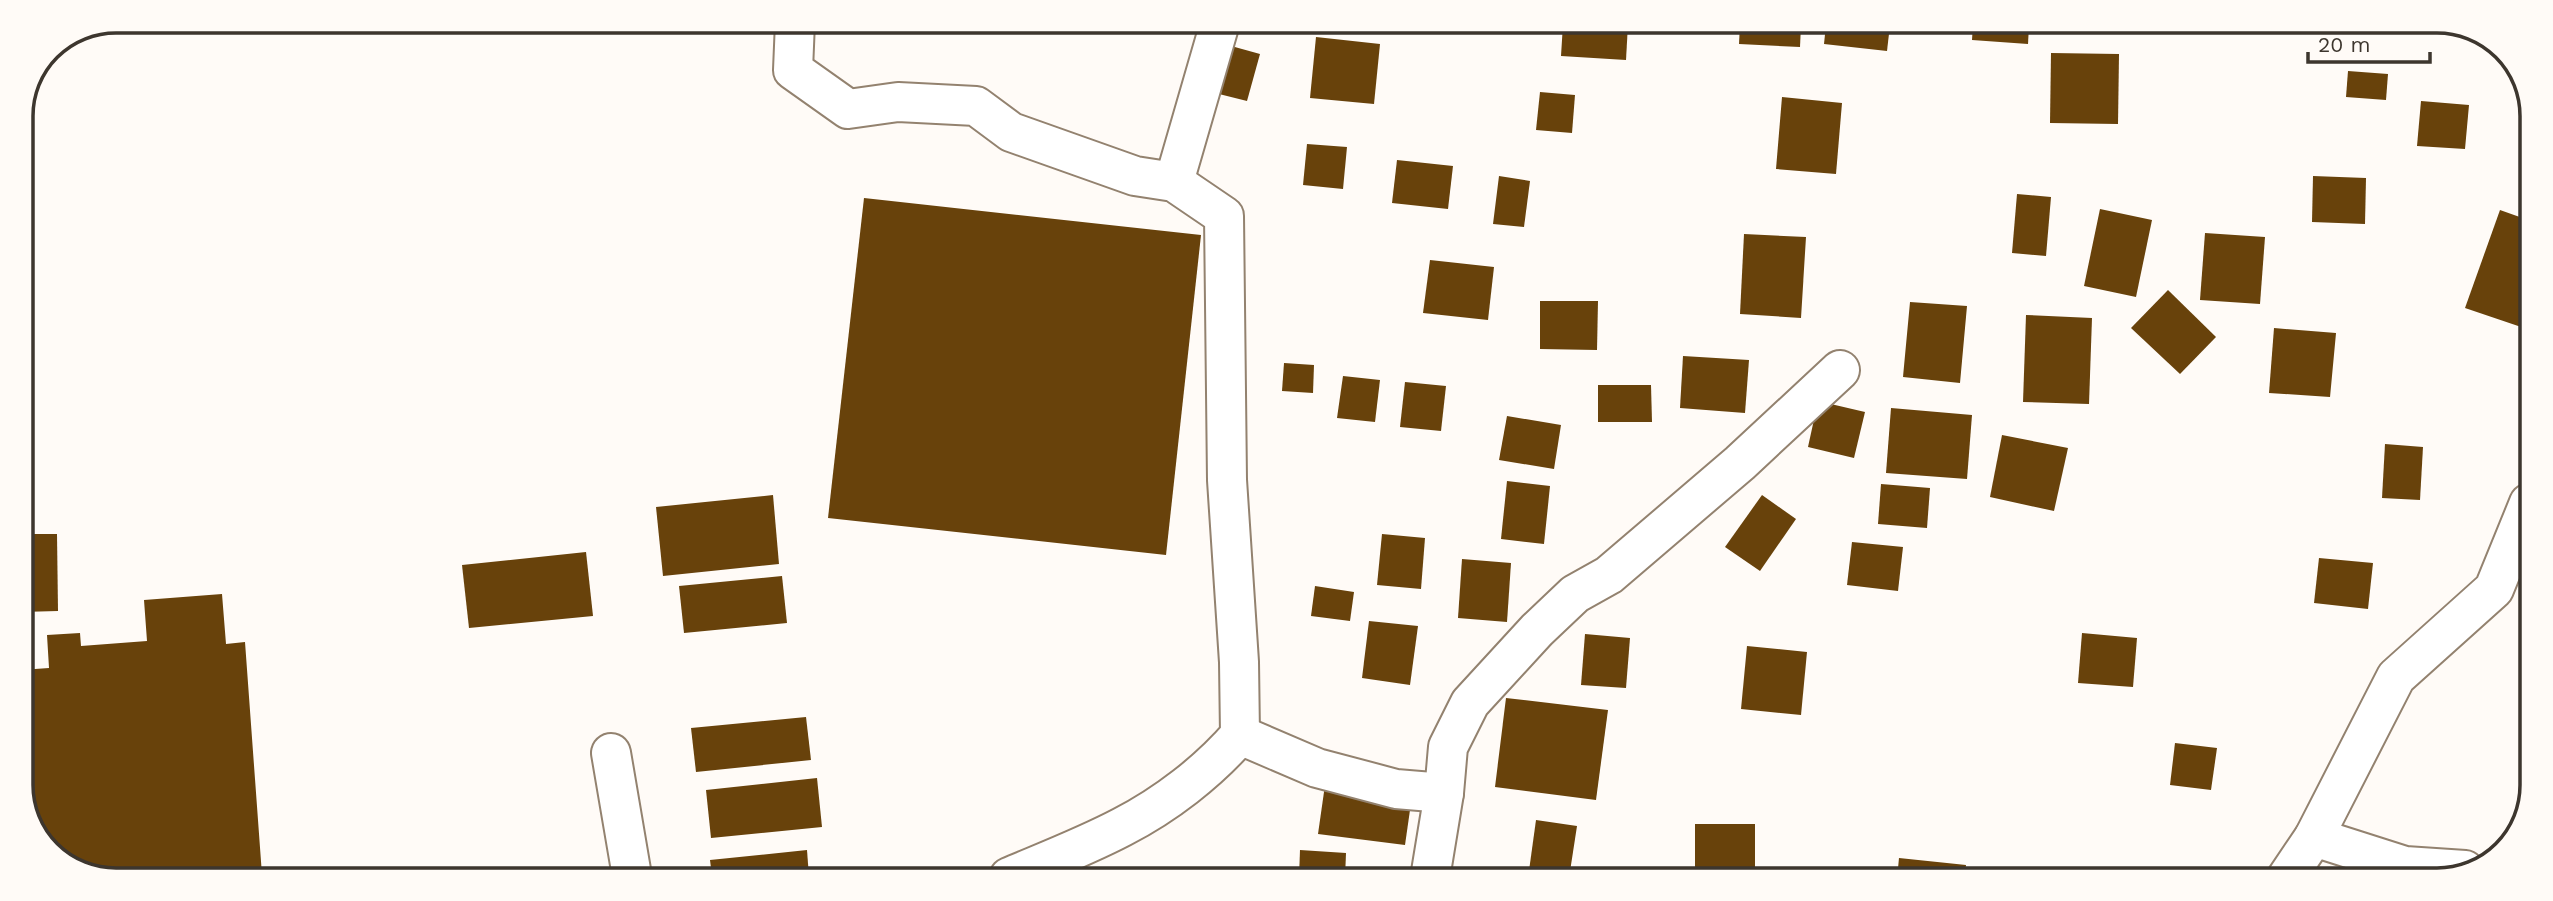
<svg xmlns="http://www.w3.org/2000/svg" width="2553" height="901" font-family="'Work Sans',sans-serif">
	<rect width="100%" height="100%" fill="#fffbf7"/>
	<g fill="#68420b">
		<path d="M1563 24H1628L1626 60 1561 56Z"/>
		<path d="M1740 24 1801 25 1800 47 1739 44Z"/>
		<path d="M1826 25H1890L1887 51 1824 44Z"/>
		<path d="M1973 25H2029L2028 44 1972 40Z"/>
		<path d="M1316 37 1380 44 1374 104 1310 98Z"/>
		<path d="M1224 44 1260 54 1247 101 1211 92Z"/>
		<path d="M2051 53 2119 54 2118 124 2050 123Z"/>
		<path d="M2348 71 2388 74 2386 100 2346 97Z"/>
		<path d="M1540 92 1575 95 1572 133 1536 130Z"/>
		<path d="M1782 97 1842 103 1836 174 1776 169Z"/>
		<path d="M2421 101 2469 105 2465 149 2417 146Z"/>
		<path d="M1307 144 1347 147 1343 189 1303 185Z"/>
		<path d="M1397 160 1453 166 1448 209 1392 203Z"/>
		<path d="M1499 176 1530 181 1524 227 1493 224Z"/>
		<path d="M2313 176 2366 178 2365 224 2312 222Z"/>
		<path d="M2017 194 2051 197 2046 256 2012 253Z"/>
		<path d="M864 198 1201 235 1166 555 828 518Z"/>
		<path d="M2100 209 2152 220 2136 297 2084 286Z"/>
		<path d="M2500 210 2531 221 2530 330 2465 308Z"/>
		<path d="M2205 233 2265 237 2260 304 2200 300Z"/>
		<path d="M1744 234 1806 237 1801 318 1740 314Z"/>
		<path d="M1430 260 1494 267 1488 320 1423 313Z"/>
		<path d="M2168 290 2216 337 2180 374 2131 328Z"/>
		<path d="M21 294H27L25 351H21Z"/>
		<path d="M1540 301H1598L1597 350 1540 349Z"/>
		<path d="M1910 302 1967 306 1960 383 1903 377Z"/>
		<path d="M2026 315 2092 318 2089 404 2023 402Z"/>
		<path d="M2274 328 2336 333 2330 397 2269 393Z"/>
		<path d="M1683 356 1749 360 1745 413 1680 408Z"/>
		<path d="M1284 363 1314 365 1313 393 1282 391Z"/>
		<path d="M1343 376 1380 380 1375 422 1337 418Z"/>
		<path d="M1405 382 1446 386 1441 431 1400 427Z"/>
		<path d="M1598 385H1651L1652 422H1598Z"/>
		<path d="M1818 401 1865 412 1854 458 1808 447Z"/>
		<path d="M1891 408 1972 415 1967 479 1886 473Z"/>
		<path d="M1507 416 1561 425 1554 469 1499 460Z"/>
		<path d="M2002 435 2068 448 2054 511 1990 497Z"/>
		<path d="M2385 444 2423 447 2420 500 2382 498Z"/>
		<path d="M1507 481 1550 486 1544 544 1501 539Z"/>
		<path d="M1881 484 1930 488 1927 528 1878 524Z"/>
		<path d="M773 495 779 564 663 576 656 507Z"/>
		<path d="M1762 495 1796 519 1760 571 1725 547Z"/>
		<path d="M21 534H57L58 611 21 612Z"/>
		<path d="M1382 534 1425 538 1421 589 1377 585Z"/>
		<path d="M1852 542 1903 547 1898 591 1847 585Z"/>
		<path d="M586 552 593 616 469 628 462 565Z"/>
		<path d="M2319 558 2373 563 2368 609 2314 603Z"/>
		<path d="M1462 559 1511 563 1507 622 1458 618Z"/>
		<path d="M782 576 787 623 684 633 679 586Z"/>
		<path d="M1315 586 1354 592 1350 621 1311 616Z"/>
		<path d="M222 594 226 644 245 642 262 875H135V871L86 875 41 843 21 791V670L49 668 47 635 80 633 81 646 147 641 144 600Z"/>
		<path d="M1369 621 1418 626 1410 685 1362 678Z"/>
		<path d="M2082 633 2137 638 2133 687 2078 683Z"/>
		<path d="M1585 634 1630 638 1626 688 1581 685Z"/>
		<path d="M1747 646 1807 652 1801 715 1741 709Z"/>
		<path d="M1506 698 1608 710 1596 800 1495 787Z"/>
		<path d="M806 717 811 760 696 772 691 728Z"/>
		<path d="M2175 743 2217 748 2211 790 2170 785Z"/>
		<path d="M817 778 822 827 711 838 706 790Z"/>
		<path d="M1325 785 1412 796 1405 845 1318 834Z"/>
		<path d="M1536 820 1577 826 1569 878H1528Z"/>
		<rect x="1695" y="824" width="60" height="53"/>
		<path d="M807 850 809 877 712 876 710 860Z"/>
		<path d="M1300 850 1346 853 1345 878H1299Z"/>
		<path d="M1899 858 1966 865 1964 879H1897Z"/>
	</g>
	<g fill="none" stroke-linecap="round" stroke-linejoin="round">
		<defs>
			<g id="minor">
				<path d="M795 22 793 70 848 109 898 102 976 106 1011 132 1135 176 1174 182 1224 216 1227 480 1239 662 1240 735C1208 772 1165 805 1122 827 1086 846 1047 861 1009 877"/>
				<path d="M1174 182 1220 23"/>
				<path d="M1240 735 1317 768 1396 789 1444 793"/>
				<path d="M611 753 632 876"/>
				<path d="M2314 837 2405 866 2465 870"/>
				<path d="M1430 878 1444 793 1448 747 1470 703 1537 630 1575 594 1609 575 1740 463 1840 370"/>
				<path d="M2285 880 2314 837 2396 677 2494 589 2529 503"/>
			</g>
		</defs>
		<use href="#minor" stroke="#93826f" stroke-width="42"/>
		<use href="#minor" stroke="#fff" stroke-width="38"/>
	</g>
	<path d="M0 0H2553V901H0ZM116 33H2437A83 83 0 0 1 2520 116V785A83 83 0 0 1 2437 868H116A83 83 0 0 1 33 785V116A83 83 0 0 1 116 33Z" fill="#fffbf7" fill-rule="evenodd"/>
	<path fill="none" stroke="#3d362e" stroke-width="3.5" d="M116 33H2437A83 83 0 0 1 2520 116V785A83 83 0 0 1 2437 868H116A83 83 0 0 1 33 785V116A83 83 0 0 1 116 33Z"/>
	<path d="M2308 52v10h122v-10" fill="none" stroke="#3d362e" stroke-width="3.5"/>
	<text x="2318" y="52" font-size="21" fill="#3d362e" stroke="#fffbf7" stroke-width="5" paint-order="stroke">20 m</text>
</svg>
